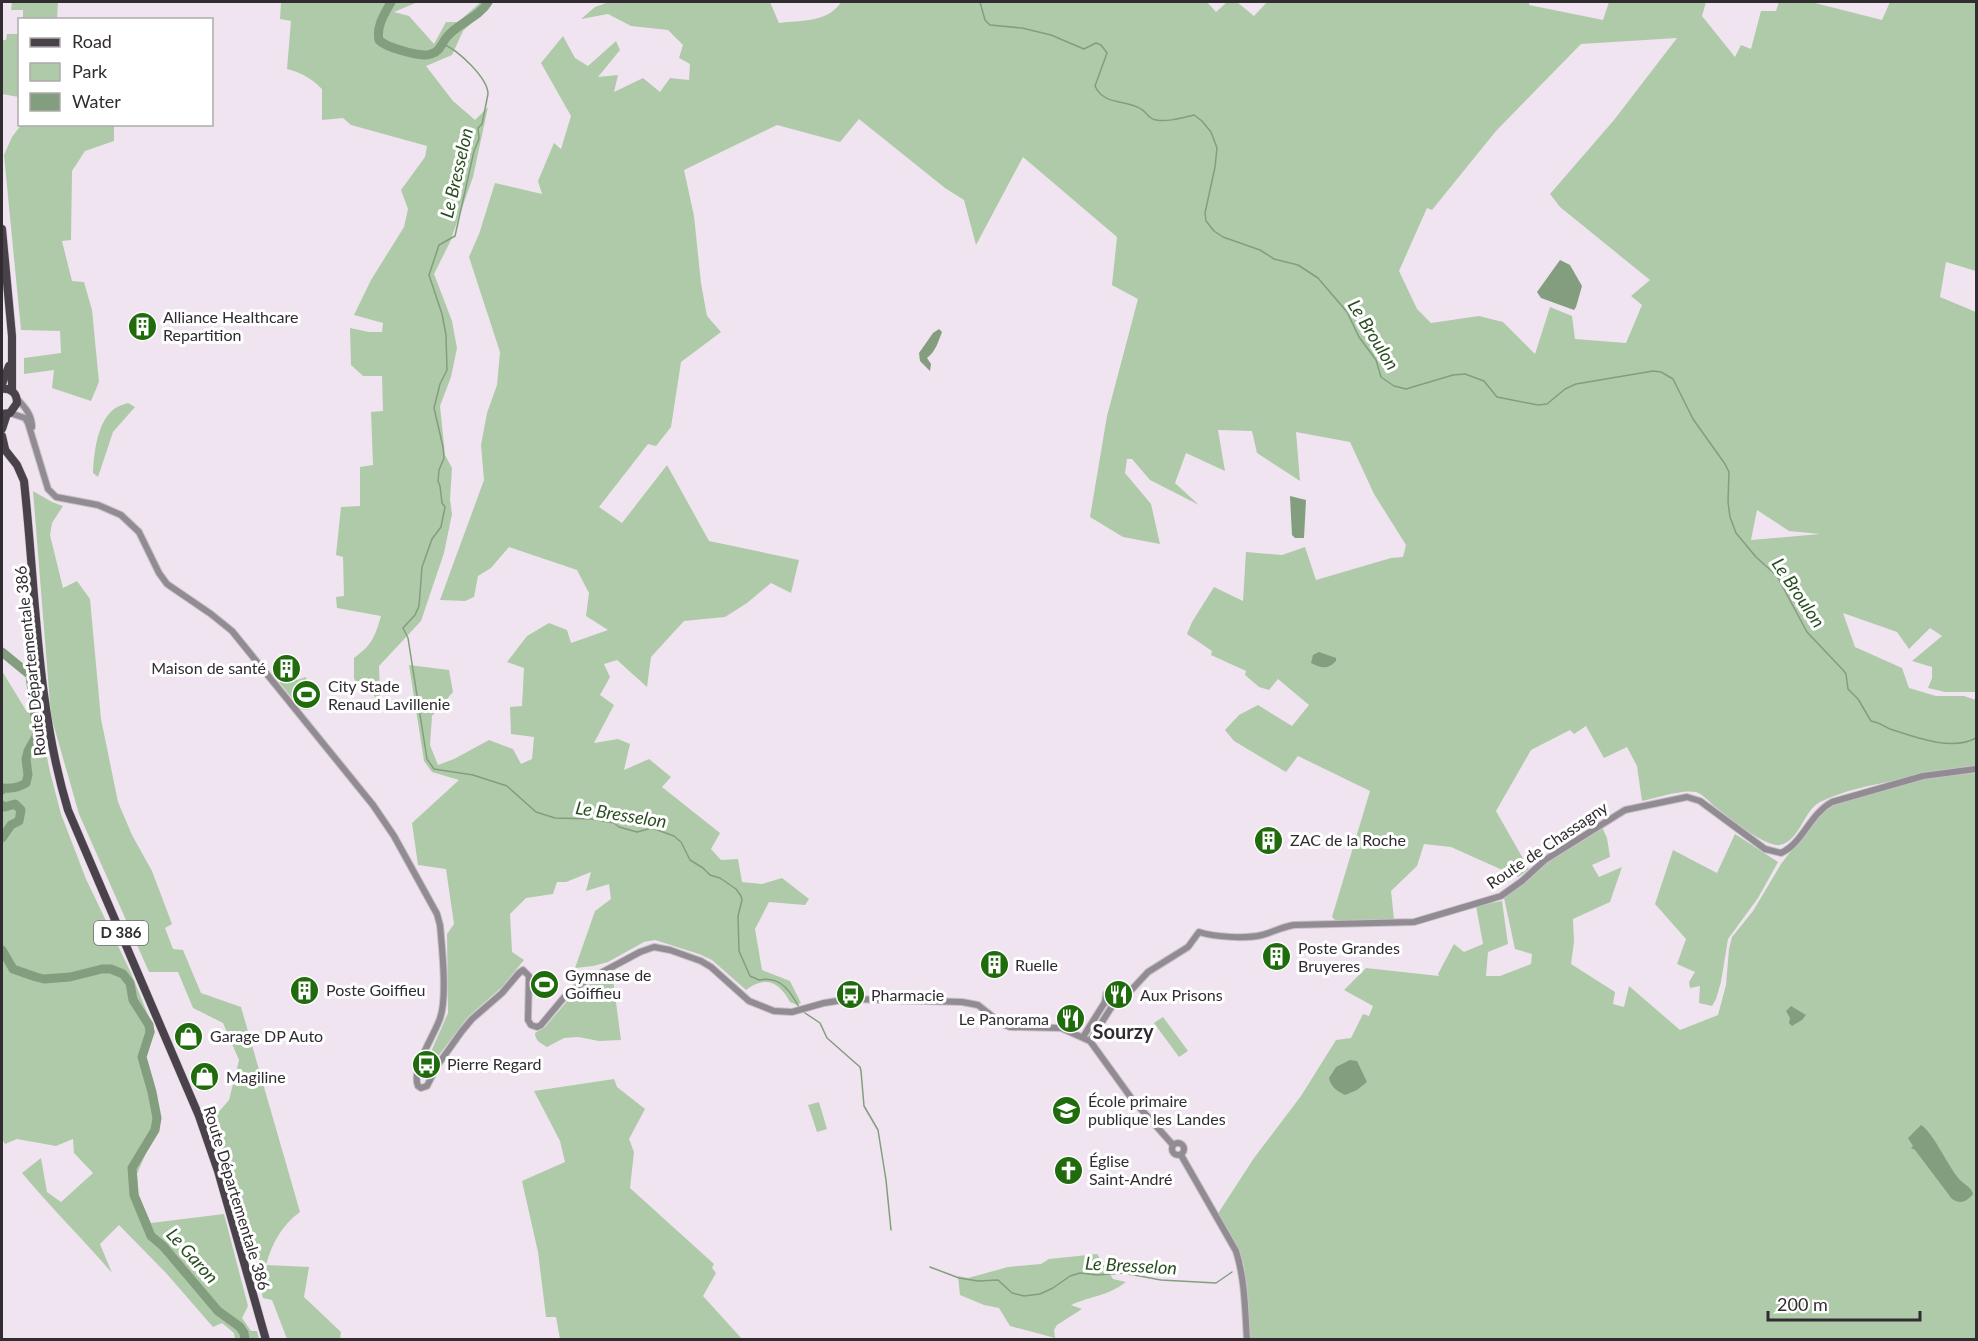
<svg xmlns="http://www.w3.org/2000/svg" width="1978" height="1341" font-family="Lato,sans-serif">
	<rect width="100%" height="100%" fill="#f0e4f0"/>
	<g fill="#afcaa9" fill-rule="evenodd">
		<path d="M12 2H58L57 19H23V10H11Z"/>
		<path d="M281 2H418L394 12 409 16 434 44 446 22H458L481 2H494L463 31 452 55 426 66 453 101 475 120 488 107 473 177 450 242 434 274 452 321 457 348 451 377 440 406 445 455 452 468 450 500 452 514 444 553 421 621 379 666 380 695 376 699 369 687H358L354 678V658C372 645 375 637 381 616L337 608 336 597 344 596 343 557 336 555 341 507 360 506V467L373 465 371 412 383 411 382 376H363L351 365 350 328 369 332H382L383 323 354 315 371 280 404 227 408 209 401 190 425 157 427 146 351 125 343 118 322 120V89C311 78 302 73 287 69L291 21 280 19Z"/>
		<path d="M609 2H770L779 23C801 20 828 23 841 2H1207L1216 12 1227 2H1237L1254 16 1267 2H1529V5L1603 20 1609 2H1706L1702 16 1735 57 1741 45 1751 49 1761 11H1776L1779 2H1811L1882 20 1890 2H1976V271L1946 262 1940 297 1976 312V692H1945L1928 688 1932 678V667L1912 661 1942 636 1930 628 1909 649 1897 632 1843 613 1855 647 1902 668 1909 688 1936 696H1964L1976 700V766C1925 780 1868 779 1820 802 1803 811 1800 841 1780 845 1765 848 1726 815 1714 806 1709 801 1702 794 1696 792 1683 789 1655 798 1642 801L1637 766 1627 747 1604 758 1586 726 1574 734 1570 730 1531 750 1496 811 1529 869 1518 877 1451 847 1424 844 1417 866 1391 891 1394 919 1337 922 1332 917 1370 791 1298 756 1286 772 1234 741 1225 730 1239 715 1258 705 1292 726 1309 705 1278 679 1269 690 1259 687 1245 675 1246 671 1211 655 1212 651 1187 634 1192 622 1214 587 1243 601 1246 552 1282 555 1305 547 1316 580 1391 558 1403 557 1406 545 1374 494 1350 442 1296 432 1300 481 1257 453 1252 431 1218 430 1225 471 1186 453 1175 483 1199 505 1150 480 1132 459H1127L1125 473 1151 504 1160 544 1123 537 1090 517 1107 416 1138 299 1112 285 1117 237 1023 157 976 245 964 200 945 188 859 119 840 142 777 125 684 170 694 216 701 283 707 316 721 332 681 362 671 427 656 446 648 444 599 507 622 523 667 465 709 541 799 560 791 593 771 583 747 603 725 617 684 621 651 657 647 687 617 660 604 664 610 677 600 695 614 705 594 743 618 739 630 744 624 770 649 759 671 777 662 787 720 833 711 849 721 860 738 859 742 882 762 884 782 878 809 899 805 905 769 902 755 929 762 970 790 981 801 1003 797 1005 790 1002C779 982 766 975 746 990L712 960 699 954 655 940 644 942 608 962 593 966 575 968 595 911 611 899 609 884 586 891 591 872 566 882H557L553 894 526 898 510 914 512 952 524 960 502 987 468 1017 436 1059 430 1054 448 1013 447 934 454 924 446 869 418 865 412 823 459 780 432 772 424 761 409 665 449 670 453 692 432 716 430 745 438 765 454 759 489 740 513 749 521 764 532 759 534 737 511 734 510 707 522 706 524 668 507 662 527 636 549 623 567 630 571 643 608 630 586 616 589 593 577 570 509 547 491 568 478 576 474 597 465 601 440 600 484 480 481 445 487 413 497 385 500 352 469 257 479 234 495 183 542 194 538 181 554 143 561 149 571 116 541 63 563 36 575 58 588 66 616 41 620 50 598 77 618 75 614 92 643 78 660 92 670 78 689 80 690 64 679 58 683 45 668 30 631 26 608 14 581 19 595 7ZM1677 38 1614 120 1550 194 1560 207 1650 280 1631 296 1642 305 1626 343 1575 339 1572 316 1550 307 1535 354 1503 322 1479 316 1431 323 1417 309 1399 271 1427 208 1432 210 1496 131 1581 44ZM1757 510 1789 531 1820 534 1751 540Z"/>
		<path d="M7 34H19V97L2 94V40H6Z"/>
		<path d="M21 125H114V141L85 151 72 171 71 240 62 241 72 281 84 282 92 310 99 382 91 401 52 388 54 370 24 374V358L61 353 60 331 21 330 4 155 12 137Z"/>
		<path d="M128 403 135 407 113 432 98 477 93 473C94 453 97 422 114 409 118 406 124 404 128 403Z"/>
		<path d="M33 491 52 502 63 506 52 523 50 535 63 588 77 581 90 599 101 719 118 802 132 835 152 871 172 924 165 928 173 949 183 950 201 993 241 1007 300 1212C282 1225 272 1243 266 1265L309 1267 304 1297 341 1332 340 1339H287L272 1300 263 1298 242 1212 211 1121 229 1100 239 1060 223 1023 193 1008 178 972H149L79 814 51 716Z"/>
		<path d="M2 671 27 712 38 713 50 772 61 814 86 879 131 973 155 1032 144 1058 158 1108 157 1127 137 1174 139 1196 151 1223 224 1214 248 1306 242 1318 251 1331H257L259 1339H235L234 1333 222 1323 213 1327 166 1273 119 1225 100 1244 112 1273C83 1239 51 1208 22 1173L41 1158 47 1192 61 1202 93 1173 74 1153 73 1139 56 1146 17 1139 5 1144 2 1139Z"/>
		<path d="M295 677 297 680 306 677 307 681 311 680 316 702 313 708 307 710 301 709 279 682Z"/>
		<path d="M1976 773V1339H1249L1244 1265 1239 1251 1217 1215 1254 1158 1301 1096 1336 1040 1351 1038 1363 1014 1369 1016 1373 1006 1344 990 1366 968 1439 976 1438 974 1454 944 1464 952 1483 944 1476 906 1502 901 1508 944 1488 952 1486 976H1500L1531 964 1532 954 1515 949 1504 898 1546 863 1602 827 1607 838 1610 857 1592 865 1599 877 1622 867 1610 902 1573 919 1574 942 1571 964 1615 992 1613 1004 1624 1007 1629 986 1680 1030 1718 1015 1726 985 1729 949 1732 937 1753 911 1781 864 1816 818 1831 805 1923 778Z"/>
		<path d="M1735 834 1778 862 1758 898 1728 939 1721 982 1716 999 1712 1006 1699 1003 1700 986 1690 988 1689 982 1695 972 1677 964 1686 939 1655 904 1673 850 1717 873Z"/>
		<path d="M612 972 621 1040 599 1041 578 1037 564 1038 547 1047C540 1043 535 1040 535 1033L545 1027 574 993Z"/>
		<path d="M1163 1017 1188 1051 1179 1057 1154 1023Z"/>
		<path d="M614 1079 617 1087 645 1109 629 1139 634 1152 630 1188 714 1264 712 1268 716 1273 703 1296 742 1339H560L556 1317H546L538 1252 522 1181 565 1162 560 1141 534 1091Z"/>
		<path d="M819 1102 827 1129 817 1132 808 1105Z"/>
		<path d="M1097 1254 1113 1279 1126 1282C1106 1297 1093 1295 1071 1305L1082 1309 1057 1325 1054 1330 1055 1338 1010 1326 999 1308 984 1305 960 1295 958 1276 968 1278 1008 1267 1041 1264 1049 1259Z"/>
	</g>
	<g fill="#839e7e">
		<path d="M1560 260 1570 265 1582 286 1576 307 1574 310 1541 298 1537 292Z"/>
		<path d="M939 329 942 332C938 342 936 351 927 358L931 364 930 371 920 361 919 353 933 333Z"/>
		<path d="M1290 496 1306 500 1304 538H1295L1292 535Z"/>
		<path d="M1319 652 1336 658V661C1327 670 1321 668 1311 663L1313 655Z"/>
		<path d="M1791 1006 1806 1015 1802 1020 1792 1026 1789 1023 1790 1018 1786 1011Z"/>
		<path d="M1350 1060 1357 1061 1367 1082 1357 1090 1345 1095C1337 1091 1331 1087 1329 1078L1336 1067Z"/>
		<path d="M1921 1125C1934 1133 1948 1167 1960 1180 1965 1185 1971 1187 1973 1194 1967 1201 1961 1205 1952 1199L1915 1150 1911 1148 1913 1146 1908 1138Z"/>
	</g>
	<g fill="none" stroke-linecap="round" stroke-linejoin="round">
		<g stroke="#839e7e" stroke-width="1.5">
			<path d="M980 2 985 20 990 25 1022 28 1051 35 1084 49 1096 43 1101 45 1107 53 1095 86C1104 106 1126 99 1141 109 1147 112 1148 119 1156 120 1169 122 1181 118 1194 115L1202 121 1211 132 1217 148 1215 167 1205 213 1206 221 1214 231 1223 237 1260 250 1274 259 1298 265 1318 278 1347 312 1359 337 1376 360 1381 377 1394 386 1406 389 1453 375 1465 374 1484 381 1497 397 1538 405 1547 404 1565 389 1576 384 1653 371 1661 372 1673 379 1693 419 1725 464 1729 472 1728 502 1730 517 1736 533 1756 557 1777 576 1807 632 1843 670 1846 674 1848 689 1858 699 1871 721C1883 723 1883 727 1893 730 1917 738 1953 751 1976 738"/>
			<path d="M443 44C458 50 488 78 488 94L482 124 478 128 479 139 474 151 455 236 439 245 429 275 442 314 446 335 447 370 440 384 434 408 443 447 444 458 439 470 438 481 440 486 442 503 445 507 441 527 432 539 422 567 419 606 415 615 403 628 408 638 427 759 434 769 473 775 507 786 536 812 555 818 592 819 614 823 619 827 637 832 652 828 674 836 681 842 690 860 703 868 710 875 720 878 736 889 741 896 742 900 738 916 739 951 750 976 759 980C781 976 790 991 799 1007"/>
			<path d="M802 1011 820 1023 827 1038 860 1067 861 1071 864 1106 878 1130 886 1180 891 1230"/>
			<path d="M930 1267 959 1278 978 1281 998 1280 1012 1293 1024 1296 1040 1294 1053 1288 1070 1276 1080 1273 1097 1275 1123 1273 1161 1280 1216 1283 1232 1272"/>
		</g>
		<g stroke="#839e7e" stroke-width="9">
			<path d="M391 2C385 13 376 26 379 40 385 47 422 58 431 54 440 51 441 45 446 38 457 23 479 18 488 2"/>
			<path d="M2 652 30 675 37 735 28 751 26 759 28 775 26 783C18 788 12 789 3 788L2 790"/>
			<path d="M2 805 5 807 15 804 21 810 19 821 11 825 2 838"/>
			<path d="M2 950 13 969 36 977 44 979 70 977 102 969H111L123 974 130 983 133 1000 149 1025 150 1032 142 1057 152 1092 157 1118 155 1130 132 1168 134 1195 151 1236 163 1246 218 1311 240 1327 244 1333 245 1340"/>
		</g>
		<defs>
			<g id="tertiary">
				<path d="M17 399C25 407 32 415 32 427"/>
				<path d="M10 413 25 418 28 423 48 489 56 497 98 505 121 515 139 532 159 573 167 584 211 614 232 631 373 805 394 836 437 914 440 925C442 948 448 1001 439 1021 433 1037 411 1070 418 1086L421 1088 427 1086 437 1066 462 1031 472 1019 502 993 519 973 523 970 529 976 528 1020 531 1025 537 1027 541 1025 566 995 582 983 640 952 654 947 670 950 701 961 711 967 749 1001 774 1011 792 1012 824 1003 850 999 962 1002 978 1005 1002 1024 1010 1027 1061 1028 1090 1041 1132 1099 1173 1145"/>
				<path d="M1106 994 1105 1002 1114 1003 1122 1000 1148 972 1188 947 1199 932C1214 937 1246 939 1262 935 1273 932 1282 927 1294 925L1414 922 1488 900 1501 896 1522 881 1545 860 1625 810 1687 797 1700 801 1765 849 1781 853C1803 843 1809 815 1832 802L1923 776 1976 769"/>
				<path d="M1083 1037 1105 1002"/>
				<path d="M1090 1041 1114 1003"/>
				<circle cx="1178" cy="1149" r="6"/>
				<path d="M1181 1155 1236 1251C1245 1279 1245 1310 1247 1340"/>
			</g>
			<g id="primary">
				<path d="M2 229 12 336V391"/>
				<path d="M2 384 9 366"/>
				<path d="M2 389C11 388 17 393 17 403L10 413 2 414"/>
				<path d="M2 429 7 414"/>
				<path d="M2 436 5 449"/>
				<path d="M2 446 17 465 24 481C36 591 36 704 68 810L199 1116 218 1171 266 1340"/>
			</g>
		</defs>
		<use href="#tertiary" stroke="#cabfca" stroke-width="8"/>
		<use href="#primary" stroke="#cabfca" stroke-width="9"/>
		<use href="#tertiary" stroke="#918c91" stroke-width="6"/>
		<use href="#primary" stroke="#4a424a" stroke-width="8"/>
	</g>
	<defs>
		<symbol id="building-disc" viewBox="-11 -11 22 22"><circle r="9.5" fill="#206c0d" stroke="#fff"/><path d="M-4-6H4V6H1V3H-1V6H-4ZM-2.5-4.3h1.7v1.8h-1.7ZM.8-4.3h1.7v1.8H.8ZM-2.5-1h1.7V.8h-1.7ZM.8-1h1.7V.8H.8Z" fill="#fff"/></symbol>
		<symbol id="stadium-disc" viewBox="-11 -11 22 22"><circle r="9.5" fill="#206c0d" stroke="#fff"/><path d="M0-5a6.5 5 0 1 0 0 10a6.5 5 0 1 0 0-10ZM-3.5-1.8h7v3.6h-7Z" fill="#fff"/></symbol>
		<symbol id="bus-disc" viewBox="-11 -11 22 22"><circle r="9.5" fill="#206c0d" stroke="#fff"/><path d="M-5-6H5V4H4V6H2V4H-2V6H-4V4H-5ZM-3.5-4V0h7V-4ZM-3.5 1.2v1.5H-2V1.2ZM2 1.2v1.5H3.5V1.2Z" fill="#fff"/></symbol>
		<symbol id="restaurant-disc" viewBox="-11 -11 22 22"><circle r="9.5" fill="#206c0d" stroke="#fff"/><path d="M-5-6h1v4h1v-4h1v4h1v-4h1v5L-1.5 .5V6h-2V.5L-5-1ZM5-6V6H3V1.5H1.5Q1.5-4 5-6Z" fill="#fff"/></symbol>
		<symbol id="shop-disc" viewBox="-11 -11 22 22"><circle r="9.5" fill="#206c0d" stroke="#fff"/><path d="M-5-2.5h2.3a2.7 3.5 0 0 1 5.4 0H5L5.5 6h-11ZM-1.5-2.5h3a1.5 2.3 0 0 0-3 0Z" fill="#fff"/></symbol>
		<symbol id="school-disc" viewBox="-11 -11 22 22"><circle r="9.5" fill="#206c0d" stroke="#fff"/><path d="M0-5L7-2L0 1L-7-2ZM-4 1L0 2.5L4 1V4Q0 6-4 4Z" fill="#fff"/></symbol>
		<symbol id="church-disc" viewBox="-11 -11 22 22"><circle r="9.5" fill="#206c0d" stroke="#fff"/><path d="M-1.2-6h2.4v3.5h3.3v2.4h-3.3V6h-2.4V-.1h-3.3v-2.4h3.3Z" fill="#fff"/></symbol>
	</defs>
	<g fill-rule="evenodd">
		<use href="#building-disc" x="126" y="310" width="33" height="33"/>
		<use href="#building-disc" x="270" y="652" width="33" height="33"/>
		<use href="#stadium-disc" x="290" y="678" width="33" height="33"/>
		<use href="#building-disc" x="1252" y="824" width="33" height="33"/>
		<use href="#building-disc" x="1260" y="940" width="33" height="33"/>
		<use href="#building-disc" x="978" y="948" width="33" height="33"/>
		<use href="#stadium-disc" x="528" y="968" width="33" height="33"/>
		<use href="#building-disc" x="288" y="974" width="33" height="33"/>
		<use href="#bus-disc" x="834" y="978" width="33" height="33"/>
		<use href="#restaurant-disc" x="1102" y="978" width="33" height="33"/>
		<use href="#restaurant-disc" x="1054" y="1002" width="33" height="33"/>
		<use href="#shop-disc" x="172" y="1020" width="33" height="33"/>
		<use href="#bus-disc" x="410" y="1048" width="33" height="33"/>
		<use href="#shop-disc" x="188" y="1060" width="33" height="33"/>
		<use href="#school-disc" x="1050" y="1094" width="33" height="33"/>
		<use href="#church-disc" x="1052" y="1154" width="33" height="33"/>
	</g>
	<g text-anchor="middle" stroke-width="6" stroke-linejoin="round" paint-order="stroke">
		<rect fill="#fff" stroke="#6f6b6e" stroke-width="1.5" x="94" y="921" width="54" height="24" rx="4.5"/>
		<g font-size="15" font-weight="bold" fill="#312c30">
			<text x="121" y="938">D 386</text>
		</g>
		<g font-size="16" fill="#312c30" stroke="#fff" text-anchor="start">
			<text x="163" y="323">Alliance Healthcare<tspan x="163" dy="18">Repartition</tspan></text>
			<text x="266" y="674" text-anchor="end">Maison de santé</text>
			<text x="328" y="692">City Stade<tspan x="328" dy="18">Renaud Lavillenie</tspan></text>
			<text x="1290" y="846">ZAC de la Roche</text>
			<text x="1298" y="954">Poste Grandes<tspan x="1298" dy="18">Bruyeres</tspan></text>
			<text x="1015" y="971">Ruelle</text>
			<text x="565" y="981">Gymnase de<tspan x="565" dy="18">Goiffieu</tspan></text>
			<text x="326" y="996">Poste Goiffieu</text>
			<text x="871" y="1001">Pharmacie</text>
			<text x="1140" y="1001">Aux Prisons</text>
			<text x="1049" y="1025" text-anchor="end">Le Panorama</text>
			<text x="210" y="1042">Garage DP Auto</text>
			<text x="447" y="1070">Pierre Regard</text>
			<text x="226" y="1083">Magiline</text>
			<text x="1088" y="1107">École primaire<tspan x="1088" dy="18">publique les Landes</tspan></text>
			<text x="1089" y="1167">Église<tspan x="1089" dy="18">Saint-André</tspan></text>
		</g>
		<g font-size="16" fill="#312c30" stroke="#fff">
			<text transform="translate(30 661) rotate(-96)" y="6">Route Départementale 386</text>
			<text transform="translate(1547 845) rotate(-34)" y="6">Route de Chassagny</text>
			<text transform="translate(237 1198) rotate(73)" y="6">Route Départementale 386</text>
		</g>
		<g font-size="18" font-style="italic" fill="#284e20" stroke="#fff">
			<text transform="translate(457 173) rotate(-77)" y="6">Le Bresselon</text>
			<text transform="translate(1373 335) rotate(58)" y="6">Le Broulon</text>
			<text transform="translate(1798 593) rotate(56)" y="6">Le Broulon</text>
			<text transform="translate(621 815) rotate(9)" y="6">Le Bresselon</text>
			<text transform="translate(192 1256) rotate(48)" y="6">Le Garon</text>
			<text transform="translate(1131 1266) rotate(3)" y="6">Le Bresselon</text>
		</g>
		<g font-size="20" font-weight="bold" fill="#312c30" stroke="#fff">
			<text x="1123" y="1039">Sourzy</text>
		</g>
	</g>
	<rect width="1978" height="1341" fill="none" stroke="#312c30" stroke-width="6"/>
	<rect x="18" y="18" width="195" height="108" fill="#ffffff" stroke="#adabac" stroke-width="1.5"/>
	<rect x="30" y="38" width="30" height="9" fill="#4a424a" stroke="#adabac" stroke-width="1.5"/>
	<text x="72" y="48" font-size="18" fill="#312c30">Road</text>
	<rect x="30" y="63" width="30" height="18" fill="#afcaa9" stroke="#adabac" stroke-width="1.5"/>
	<text x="72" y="78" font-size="18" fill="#312c30">Park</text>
	<rect x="30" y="93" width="30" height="18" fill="#839e7e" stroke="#adabac" stroke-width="1.5"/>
	<text x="72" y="108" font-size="18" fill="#312c30">Water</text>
	<path d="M1768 1311v9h152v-9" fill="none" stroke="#312c30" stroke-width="3"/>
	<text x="1777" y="1311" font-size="18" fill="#312c30" stroke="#ffffff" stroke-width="4.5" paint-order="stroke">200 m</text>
</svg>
